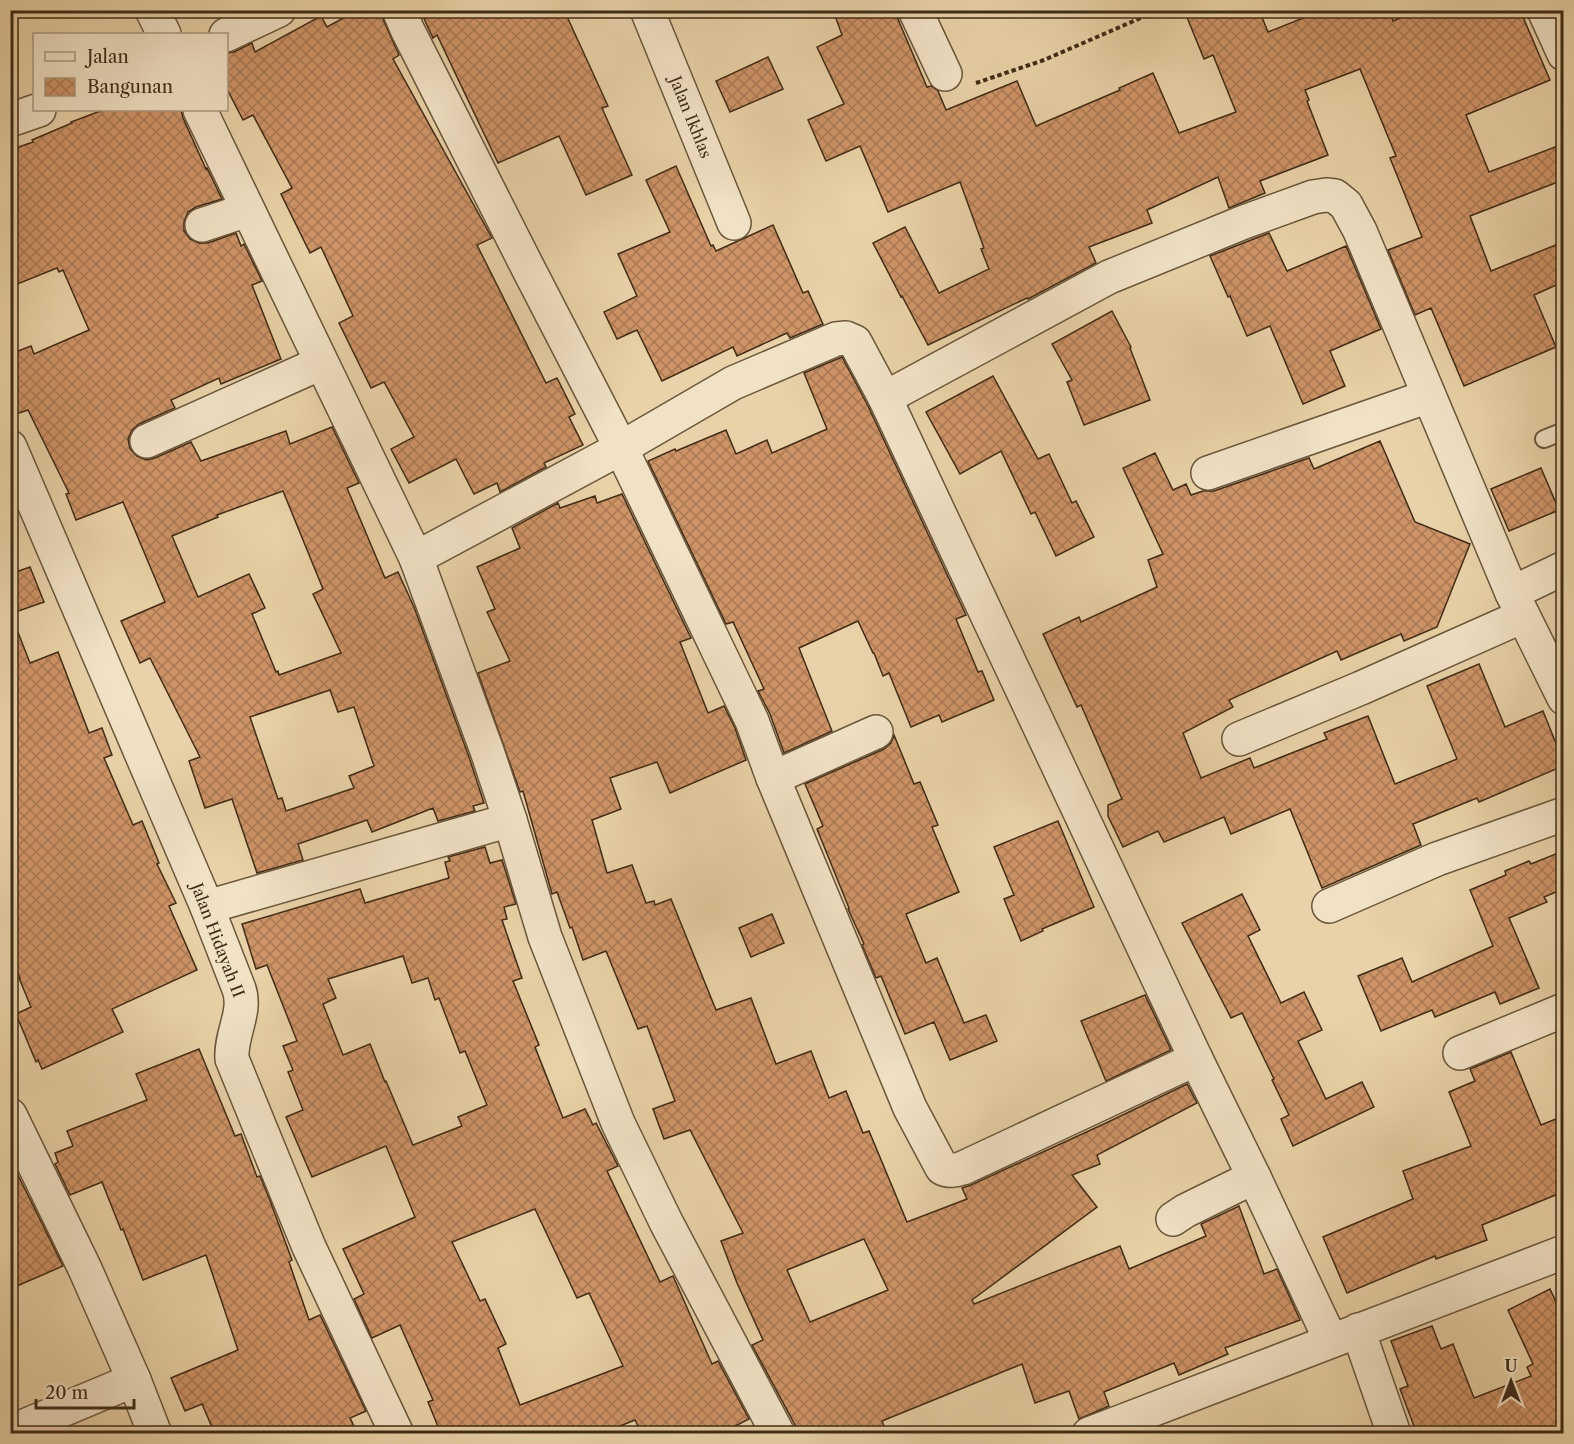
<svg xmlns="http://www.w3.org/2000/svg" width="1574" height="1444" font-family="'Libre Caslon Text',serif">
	<defs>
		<pattern id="building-cross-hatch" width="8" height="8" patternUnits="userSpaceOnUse" patternTransform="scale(1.5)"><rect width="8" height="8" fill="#cf9466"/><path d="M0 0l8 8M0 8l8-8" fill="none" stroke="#a97953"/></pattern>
	</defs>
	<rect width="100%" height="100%" fill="#e9d2a7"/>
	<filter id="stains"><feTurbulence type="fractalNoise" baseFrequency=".00333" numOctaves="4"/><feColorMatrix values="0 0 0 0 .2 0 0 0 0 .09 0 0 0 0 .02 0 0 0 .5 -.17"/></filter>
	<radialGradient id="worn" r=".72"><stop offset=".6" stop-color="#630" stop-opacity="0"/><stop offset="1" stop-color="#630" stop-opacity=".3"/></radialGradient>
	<g fill="url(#building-cross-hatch)" stroke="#3e2c19" stroke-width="1.5" fill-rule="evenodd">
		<path d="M358 10H381L382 17 399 55 393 59 492 238 477 245 546 383 557 378 575 414 569 417 583 445 544 463 546 467 500 492 497 483 474 494 456 459 409 483 391 449 414 437 384 382 371 388 339 323 353 316 321 247 310 253 281 194 292 188 253 115 243 120 226 87V53L234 52 252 43 255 52 321 16 327 27Z"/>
		<path d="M420 10H564L608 106 602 108 632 175 586 195 559 136 498 163 437 35 433 38Z"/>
		<path d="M833 10H894L927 87 931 86 938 91 946 110 1017 81 1036 126 1120 90 1119 88 1153 73 1179 133 1236 112 1213 55 1204 59 1184 10H1259L1268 32 1323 10H1389L1393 21 1420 10H1520L1550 80 1466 115 1489 172 1563 144V180L1470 216 1491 271 1563 242V282L1534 295 1556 347 1464 386 1431 308 1415 315 1388 250 1422 237 1390 158 1396 156 1360 69 1305 90 1309 100 1307 101 1328 155 1260 181 1265 193 1229 208 1218 177 1147 210 1152 223 1089 247 1096 263 1028 299 1027 298 928 345 902 296 901 297 873 243 905 227 939 293 989 269 981 249 984 248 960 182 888 212 860 146 826 161 808 120 844 104 817 47 842 35Z"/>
		<path d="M768 57 783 89 730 112 716 81Z"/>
		<path d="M103 110H181L183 118 206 169 207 168 222 199 196 207 188 212 184 222V231L190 239 199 243H208L236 233 241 246 244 244 262 281 252 285 281 359 221 384 219 378 171 400 175 408 139 424 132 430 128 439 130 449 137 456 146 460 155 458 191 442 201 461 286 431 290 444 332 427 359 483 347 488 385 578 398 572 414 607 469 757 484 803 473 806 475 811 438 821 433 808 372 832 367 820 298 844 303 860 257 873 232 799 205 808 189 761 200 757 150 658 140 663 121 621 165 602 123 502 76 520 66 494 69 493 28 410 10 416V354L31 346 34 354 89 330 63 270 59 272 57 268 10 287V150L33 142 32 140 72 123 71 122ZM283 491 323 589 313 594 341 653 279 675 278 671 276 672 252 614 265 608 249 574 198 597 172 536 218 517 217 515ZM330 690 338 712 354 707 374 766 349 776 354 788 286 811 282 798 278 799 250 717Z"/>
		<path d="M676 166 711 246 713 245 716 251 773 225 803 293 808 291 823 324 790 338 787 333 737 356 733 347 662 381 637 330 617 339 604 312 637 296 618 254 670 232 646 180Z"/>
		<path d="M1269 233 1287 271 1346 246 1381 329 1330 351 1345 386 1303 404 1270 326 1247 336 1230 296 1228 297 1210 256Z"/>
		<path d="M1112 311 1131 347 1130 348 1150 400 1084 425 1067 382 1072 380 1052 344Z"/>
		<path d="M842 357 868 406 966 615 956 619 978 672 982 671 994 700 942 722 939 715 911 727 889 673 883 676 874 653H873L858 621 799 648 832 731 784 753 770 714 758 691 764 689 733 622 726 624 648 461 675 449 676 451 726 430 736 454 767 440 772 453 827 429 804 373Z"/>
		<path d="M993 376 1038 459 1049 454 1072 503 1076 501 1094 537 1056 556 1035 512 1031 514 1001 451 960 474 926 412Z"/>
		<path d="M1380 441 1415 522 1470 544 1437 627 1404 641 1401 634 1341 660 1337 651 1229 700 1233 707 1183 733 1201 778 1250 758 1254 768 1327 739 1324 733 1368 716 1395 784 1457 759 1427 686 1479 664 1505 727 1543 711 1563 761V766L1479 802 1477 798 1413 824 1421 845 1322 888 1290 809 1231 834 1224 817 1164 842 1158 831 1123 847 1108 816V805L1122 799 1081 705 1077 707 1043 634 1079 617 1081 622 1157 587 1148 560 1163 554 1123 468 1155 453 1173 490 1186 484 1191 495 1203 491H1214L1309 458 1314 469Z"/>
		<path d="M1541 468 1559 510 1509 531 1491 489Z"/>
		<path d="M622 494 691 638 680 642 708 713 724 706 735 728 746 760 670 793 657 762 610 778 621 809 592 820 607 873 632 865 646 903 654 901 655 905 671 899 716 1010 751 998 776 1064 811 1051 829 1098 846 1091 863 1133 869 1131 907 1222 967 1199 962 1188 971 1185 1106 1123 1187 1084 1197 1103 1097 1155 1100 1164 1072 1175 1097 1207 972 1300 974 1304 1120 1246 1129 1269 1206 1236 1201 1224 1239 1206 1264 1274 1277 1269 1300 1320 1225 1348 1228 1354 1179 1375 1174 1363 1104 1392 1109 1406 1079 1419 1069 1391 1035 1403 1022 1364 882 1421 887 1434H797L795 1425 752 1345 763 1340 737 1283 721 1241 743 1233 690 1130 664 1139 653 1109 675 1101 647 1026 638 1029 606 951 583 960 572 927 570 928 557 892 552 894 523 791 520 792 478 673 510 661 487 612 495 609 477 567 520 548 512 528 558 503 560 508 595 496 597 503ZM864 1239 888 1290 810 1322 787 1270Z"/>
		<path d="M30 567 44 602 10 614V574Z"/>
		<path d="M10 617H12L30 663 58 652 89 733 102 728 112 755 104 758 133 825 142 821 159 863 157 864 176 903 169 906 197 970 112 1009 123 1032 42 1069 38 1060 36 1062 16 1014 31 1007 19 978H20L10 953Z"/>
		<path d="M894 735 914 784 920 782 938 825 932 827 959 892 906 914 926 963 937 958 964 1023 986 1015 997 1041 950 1060 934 1022 905 1034 881 976 876 978 862 945 864 944 848 909 849 908 817 829 823 826 805 784 884 749 891 743Z"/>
		<path d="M1058 821 1094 907 1042 929 1043 931 1021 941 1004 899 1014 895 994 847Z"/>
		<path d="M485 847 490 863 502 860 516 904 504 907 507 919 502 920 522 978 513 981 539 1045 535 1047 563 1118 585 1109 593 1125 596 1123 618 1166 607 1171 660 1282 673 1276 712 1364 718 1361 749 1419 720 1434H642L635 1420 600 1434H441L428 1402 433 1400 400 1325 372 1338 354 1299 364 1294 343 1249 415 1217 386 1146 312 1177 286 1117 303 1110 288 1072 293 1070 283 1046 297 1041 267 965 256 969 242 924 360 889 365 903 449 878 445 862 450 861 448 857ZM403 956 412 983 428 978 435 1000 439 998 460 1053 465 1051 487 1105 458 1117 462 1126 413 1145 386 1081 385 1082 370 1044 343 1055 323 1004 336 998 328 979ZM535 1209 577 1298 589 1293 623 1366 520 1405 498 1348 506 1344 485 1299 480 1301 452 1242Z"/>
		<path d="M1563 851V889L1544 897 1547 902 1509 918 1539 988 1500 1004 1495 992 1435 1017 1432 1010 1381 1031 1358 976 1402 958 1412 982 1493 946 1470 890 1506 875 1505 871 1529 861 1531 864Z"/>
		<path d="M1242 894 1260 930 1248 936 1281 1003 1304 992 1322 1030 1298 1041 1326 1099 1362 1082 1374 1107 1293 1146 1281 1119 1289 1115 1272 1080 1274 1079 1242 1013 1231 1018 1182 923Z"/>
		<path d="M772 914 784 943 751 957 739 928Z"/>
		<path d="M1145 995 1171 1050 1106 1081 1081 1021Z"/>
		<path d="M199 1049 235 1136 241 1134 257 1177 260 1176 269 1198 292 1260 289 1262 309 1320 320 1315 366 1411 350 1418 358 1434H215L202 1404 185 1411 171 1378 238 1350 206 1255 143 1280 123 1229 121 1230 102 1182 70 1195 55 1164 58 1162 55 1153 73 1146 67 1131 147 1100 136 1074Z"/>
		<path d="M1511 1052 1541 1125 1563 1116V1192L1482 1225 1487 1240 1436 1259 1435 1256 1347 1293 1323 1237 1413 1199 1403 1171 1471 1146 1449 1092 1475 1081 1470 1069Z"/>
		<path d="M10 1159 63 1266 10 1289Z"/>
		<path d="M1550 1289 1563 1317V1434H1417L1400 1389 1408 1386 1391 1341 1432 1326 1441 1349 1453 1344 1474 1398 1531 1376 1527 1367 1533 1364 1508 1310Z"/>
	</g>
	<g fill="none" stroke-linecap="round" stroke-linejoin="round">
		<defs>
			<path id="lane" d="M1544 439 1564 431"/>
			<g id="street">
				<path d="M152 10 164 34"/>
				<path d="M399 10 407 29 527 266 621 448 752 721 773 778 876 732"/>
				<path d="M647 10 734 223"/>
				<path d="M915 10 945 74"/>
				<path d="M1544 10 1564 54"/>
				<path d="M226 35 279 10"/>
				<path d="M200 110 416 558 487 751 510 820 545 937 618 1123 666 1222 778 1434"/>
				<path d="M10 120 39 110"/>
				<path d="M202 225 247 210"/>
				<path d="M885 398 1196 1059 1254 1177 1331 1341"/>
				<path d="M147 441 321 363"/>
				<path d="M10 447 207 907 239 989C247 1012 230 1035 232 1059L309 1247 397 1434"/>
				<path d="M1208 473 1429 396"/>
				<path d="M416 558 621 448 733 383 836 339 846 338 855 342 885 398 1109 277 1244 222 1313 197 1326 195 1335 196 1346 205 1360 231 1512 593 1564 698"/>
				<path d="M1512 593 1564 568"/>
				<path d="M1239 739 1361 688 1523 616"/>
				<path d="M773 778 910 1108 942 1168C949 1172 956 1170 963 1168L1196 1059"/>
				<path d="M1329 906 1437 859 1564 814"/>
				<path d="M207 907 510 820"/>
				<path d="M1460 1053 1564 1010"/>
				<path d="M10 1115 85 1269 134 1380 10 1432"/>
				<path d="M1173 1219 1185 1211 1254 1177"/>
				<path d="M1358 1330 1394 1434"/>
				<path d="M134 1380 155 1434"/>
				<path d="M1089 1434 1564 1252"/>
			</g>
		</defs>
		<use href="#lane" stroke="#69563c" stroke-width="20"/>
		<use href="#street" stroke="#69563c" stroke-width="36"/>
		<path stroke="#3e2c19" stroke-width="4" stroke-dasharray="4.5 3" stroke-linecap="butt" d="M976 83 1044 60 1159 10"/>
		<use href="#lane" stroke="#f1e2c6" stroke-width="16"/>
		<use href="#street" stroke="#f1e2c6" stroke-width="33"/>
	</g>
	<g text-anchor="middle" stroke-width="5" stroke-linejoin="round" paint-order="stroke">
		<g font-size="16" fill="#3e2c19" stroke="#f1e2c6">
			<text transform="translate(691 117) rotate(68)" y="6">Jalan Ikhlas</text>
			<text transform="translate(218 940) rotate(69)" y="6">Jalan Hidayah II</text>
		</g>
	</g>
	<rect width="1574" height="1444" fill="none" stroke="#e9d2a7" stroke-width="36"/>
	<rect x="12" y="12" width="1550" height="1420" fill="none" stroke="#3e2c19" stroke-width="3"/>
	<rect x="18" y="18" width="1538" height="1408" fill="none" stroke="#3e2c19" stroke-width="1.5"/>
	<rect x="33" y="33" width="195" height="78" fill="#f1e2c6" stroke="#a99981" stroke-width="1.5"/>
	<rect x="45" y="52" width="30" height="9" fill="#f1e2c6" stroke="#a99981" stroke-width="1.5"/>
	<text x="87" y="63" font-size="18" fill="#3e2c19">Jalan</text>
	<rect x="45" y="78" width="30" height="18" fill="url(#building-cross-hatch)" stroke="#a99981" stroke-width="1.5"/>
	<text x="87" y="93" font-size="18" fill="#3e2c19">Bangunan</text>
	<g transform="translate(1511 1381)" stroke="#f1e2c6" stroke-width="4.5" paint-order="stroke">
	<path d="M0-4.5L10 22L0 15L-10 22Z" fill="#3e2c19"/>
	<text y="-9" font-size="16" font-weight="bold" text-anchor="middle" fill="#3e2c19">U</text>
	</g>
	<path d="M36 1399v9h98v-9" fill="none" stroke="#3e2c19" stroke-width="3"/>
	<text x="45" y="1399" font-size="18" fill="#3e2c19" stroke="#f1e2c6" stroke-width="4.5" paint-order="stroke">20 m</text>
	<rect width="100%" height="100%" filter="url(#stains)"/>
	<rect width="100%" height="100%" fill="url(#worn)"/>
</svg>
